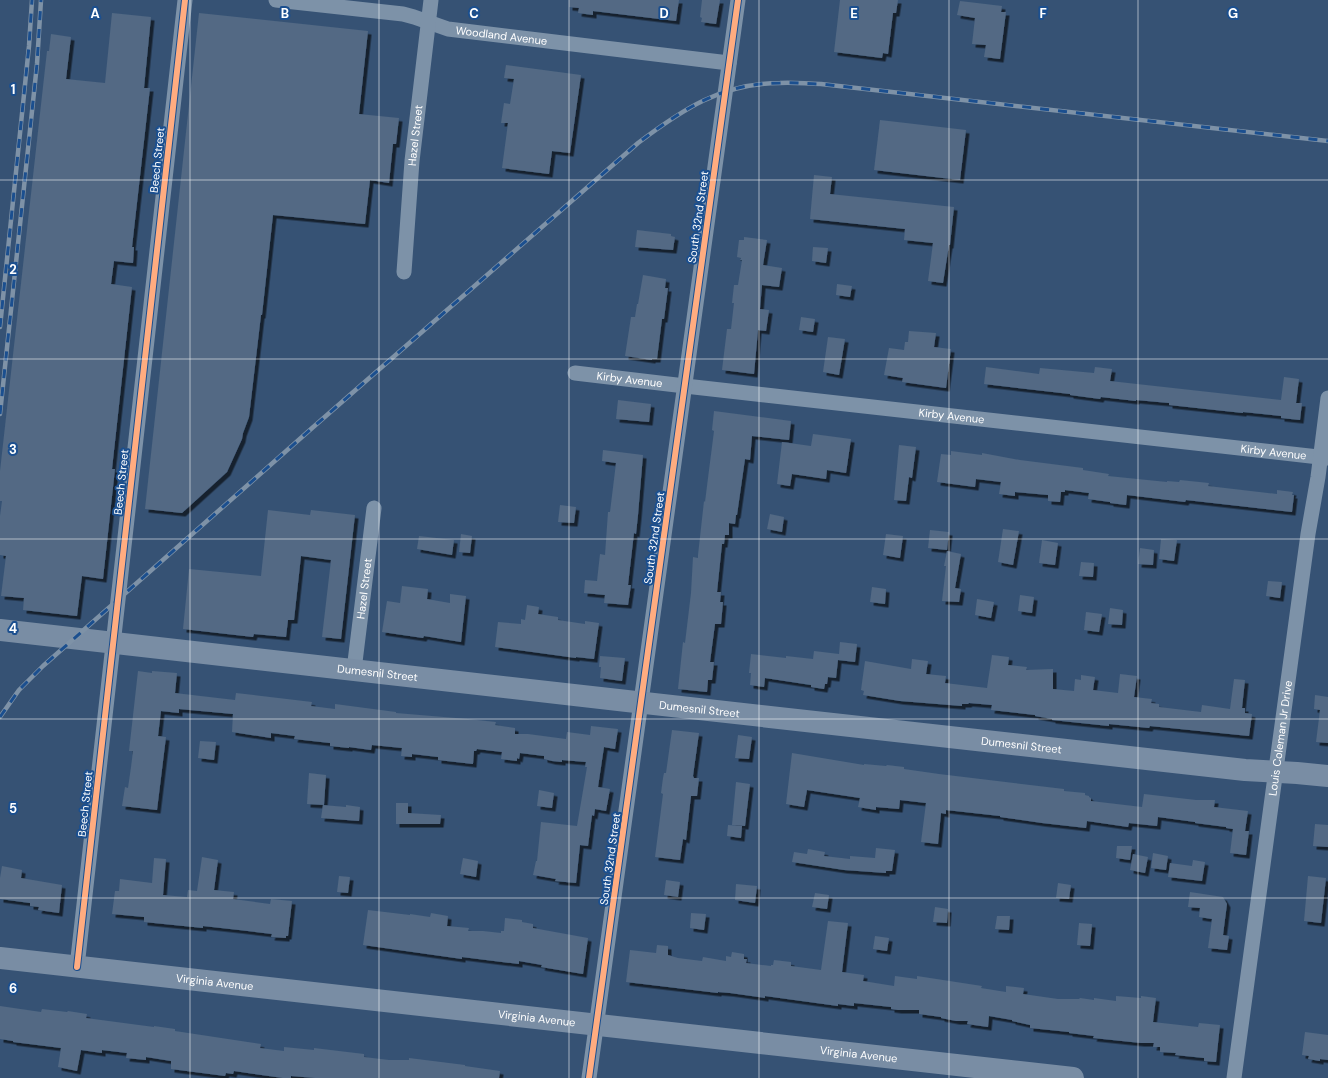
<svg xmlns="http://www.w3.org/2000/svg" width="1328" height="1078" font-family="'DM Sans',sans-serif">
	<defs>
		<filter id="shadow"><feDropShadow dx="3.5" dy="3.5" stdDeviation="0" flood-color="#0009"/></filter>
	</defs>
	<rect width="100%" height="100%" fill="#365274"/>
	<g fill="#526984" filter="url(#shadow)">
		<path d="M569 0H679L676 21 593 11V15L578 13 579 8 569 7Z"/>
		<path d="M702 0H720L716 24 701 22 702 18 700 17Z"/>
		<path d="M840 0H898L896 13H893L888 54 883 53 882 58 834 52Z"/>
		<path d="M960 1 1002 6 1001 12H1006L1000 59 984 57 986 45 972 44 975 18 957 15Z"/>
		<path d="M112 13 151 17 144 88H150L132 247H134L133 263 114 261 111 284 132 287 112 469H115L103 579 82 576 77 616 23 610 24 598 1 596 6 556 0 555V516L2 501H0V471L47 51H49L51 34 71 37 66 79 105 83Z"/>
		<path d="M199 13 368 31 359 114 399 118 396 144H393L389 183 370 180 365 224 273 215 262 315H261L249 417 243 433 242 439 227 472 182 513 145 509Z"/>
		<path d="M506 65 581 75 570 153 552 151 549 174 502 168 508 123H501L504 103 510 104 514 79 504 78Z"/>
		<path d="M880 120 966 130 960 180 874 170Z"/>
		<path d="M814 175 832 177 830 194 954 207 950 245H949L943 283 928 281 933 243 904 240 905 229 810 219Z"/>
		<path d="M637 230 671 234V236L675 237 673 250 635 247Z"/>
		<path d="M744 237 767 240 763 265 782 268 779 287 762 285 760 309 769 310 766 331 758 330 754 374 722 370 727 329H731L734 303H732L734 285H738L742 260H740L741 258 737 257 739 240H744Z"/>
		<path d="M813 247 828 248 826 263 812 261Z"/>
		<path d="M643 275 666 279 665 288H668L664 319H662L657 359H652V360L625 356 631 317H635L637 304H638Z"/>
		<path d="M837 284 852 286 850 297 836 295Z"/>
		<path d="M801 317 815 319 813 332 799 330Z"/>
		<path d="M909 331 936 333 934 347 951 349 946 388 902 382 903 378 884 375 889 348 904 350 905 342H908Z"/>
		<path d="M828 337 845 339 839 375 823 372Z"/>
		<path d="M986 367 1039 374 1040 368 1094 373 1095 367 1112 369 1110 381 1281 400 1284 377 1299 379 1296 403H1302L1300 420 1281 418V416L1243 412V413L1169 405V403L1136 400V401L1101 397 1100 399 1070 395V394L984 384Z"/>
		<path d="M618 400 651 404 649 422 616 419Z"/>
		<path d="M714 411 791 421 789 440 752 436 750 460 745 459 737 515H736L735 524 729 523V535H725L724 544H722L717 592H721L720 602H723L721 624H715L710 662H714L712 680H708L707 692 678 689 683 642 685 643 691 593 693 557 698 558V555L704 501 705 502 708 478 714 431 712 430Z"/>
		<path d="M813 434 851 439 846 473 827 470 826 479 792 474 790 486 777 484 782 442 811 446Z"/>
		<path d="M899 445 916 447 912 478 909 477 906 501 894 500Z"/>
		<path d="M603 450 643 455 638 515 636 534 634 533 628 585H631L628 605 604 603 605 595 584 593 585 580 597 581 600 554 605 555 608 512H610L616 463 602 461Z"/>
		<path d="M951 451 982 455V453L1020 460 1083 468V470L1109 474 1108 476 1167 482V481L1179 482 1180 480 1209 483 1208 486 1277 494V490L1293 492 1292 495H1294L1292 512 1186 500 1185 502 1127 495 1126 505 1110 503V502L1088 499 1089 493 1065 490V492H1061L1060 502 1048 501V495L1015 492V496L999 494 1001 482 976 479 975 487 937 482 941 454 951 455Z"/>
		<path d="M560 505 576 507 574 523 558 522Z"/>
		<path d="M268 510 310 515 311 510 355 515 341 639 322 637 331 560 301 556 294 620H288L286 637 254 634 253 637 183 629 189 569 261 576Z"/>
		<path d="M770 514 784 517 782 532 767 529Z"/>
		<path d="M1003 529 1019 531 1013 565 998 562Z"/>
		<path d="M930 530 949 532 947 550 928 548Z"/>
		<path d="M461 534 472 536 470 553 459 552Z"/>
		<path d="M886 534 903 536 900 558 883 555Z"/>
		<path d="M419 536 454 540 452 555 417 549Z"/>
		<path d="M1161 539 1177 540 1174 561 1159 559Z"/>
		<path d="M1042 540 1058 543 1055 565 1039 563Z"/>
		<path d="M1140 548 1154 550 1153 565 1138 564Z"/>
		<path d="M947 551 961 554 955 588 961 589 959 602 942 601 946 566H944Z"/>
		<path d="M1081 562 1094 563 1093 577 1079 576Z"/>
		<path d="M1268 581 1282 582 1280 598 1266 596Z"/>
		<path d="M402 586 428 589 427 599 450 603V594L466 596 461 642 424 636 423 638 382 632 387 601 400 603Z"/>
		<path d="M872 587 886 589 885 604 870 602Z"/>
		<path d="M1020 595 1034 597 1032 613 1018 611Z"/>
		<path d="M977 599 994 602 991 618 975 615Z"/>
		<path d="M527 605 539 607 538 614 558 617V620L585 624V621L599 623 594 659 576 657V658L495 647 498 622 521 624V619L525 620Z"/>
		<path d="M1110 608 1123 610 1122 625 1108 624Z"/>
		<path d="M1086 612 1102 614 1099 632 1084 630Z"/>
		<path d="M840 642 857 644 855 662 838 660 836 678 828 677 827 684H825L824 689 811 687V685L765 678 764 687 750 685 751 673H749L751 654 786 658V656L813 659 814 651 839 654Z"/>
		<path d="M992 655 1009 657 1008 665 1027 667 1026 670 1053 669V689L1074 691 1075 679 1081 680V675L1095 677 1093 690 1118 693 1120 674 1137 676 1134 697 1152 699 1151 703 1159 704V707L1201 712 1202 705 1230 709 1234 679 1245 680 1242 708H1245V713L1252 714 1249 736 1150 726 1149 728 1109 724V726L1052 720V719L1035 716V715L991 710 992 705 969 703 968 704H962V706L900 701 863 695 864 691 861 690 865 661 911 669 912 659 928 661 926 674 946 676 945 683 987 688Z"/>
		<path d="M600 656 625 658 622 681 600 678 601 667H599Z"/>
		<path d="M138 671 152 673V671L177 673 175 693 235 700 236 693 312 702 311 706 335 709V704L396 712V713L468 719 496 722 495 725 515 728V734H528L566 739 567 732 590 735 591 726 618 729 615 749 604 747 598 787 610 789 606 811 595 809 594 816 592 815 588 846 580 845 576 883 555 881 556 879 533 875 536 861H537L541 822 577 826 587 767H585L586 762 562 760V762L552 761 544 759V756L520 753 519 759 517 758V761L501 759 502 752 477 749 476 751H474L473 764 438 760V757L412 754V757L401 756 402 748 372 745 371 750 349 747V748L330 746V743L294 739 295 736 271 733V738L232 732 233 714 179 709V713L161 711 158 736 166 737 157 810 122 806 125 787 128 788 131 767 133 751H129Z"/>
		<path d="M1315 695 1328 697V743L1316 742 1320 710 1314 709Z"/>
		<path d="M672 730 699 733 693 776 694 778H699L697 796H691L686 840 683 839 680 860 655 857 663 794 661 793 663 778 664 773H666Z"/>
		<path d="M738 735 752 737 749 759 735 758Z"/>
		<path d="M200 741 216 742 214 760 198 758Z"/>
		<path d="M792 753 864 765V764L886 766 887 765 904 767V769L939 774 1064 789V791L1085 793V795L1089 796V797L1091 798V801L1142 807 1144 794 1196 800H1215L1214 807 1248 811 1245 831H1249L1246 855 1230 853 1233 829 1226 828V827L1195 823V822L1158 817 1157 826 1129 823 1128 827 1087 821 1086 828 1042 823 1000 817V816L946 810V814L941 813 938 844 921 842 926 803 900 800 899 809 876 807V810L858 807 860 798 807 790 804 807 786 804Z"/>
		<path d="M309 773 326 775 324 805 307 804Z"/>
		<path d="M736 782 750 784 745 826 732 825Z"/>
		<path d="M539 790 554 793 552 808 537 806Z"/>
		<path d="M396 803H408V813L441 815 440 824H396Z"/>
		<path d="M323 805 346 807V805L360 807 359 821 321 818Z"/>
		<path d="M1315 824 1328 825V847L1313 846Z"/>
		<path d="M728 825 742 826 741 838 727 836Z"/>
		<path d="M1117 846H1132L1130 860 1116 858Z"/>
		<path d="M876 848 895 850 892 871H886V873L844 870 792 862 794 852 807 854 808 849 825 852 824 856 850 859V856L875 858Z"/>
		<path d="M1153 853 1168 856 1166 870 1151 868Z"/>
		<path d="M1133 854 1148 857 1145 873 1130 870Z"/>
		<path d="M202 857 218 860 214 890 234 892 233 899 270 904 271 899 292 901 288 936H286V938L271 937 272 934 239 930 203 926V928L144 922V917L112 914 115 891H119L120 879 152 883 154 858 166 859 163 895 187 897 188 890 197 891Z"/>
		<path d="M463 858 478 861 476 877 460 874Z"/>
		<path d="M1193 860 1205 862 1202 881 1168 877 1170 863 1192 866Z"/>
		<path d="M2 866 22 870 21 878 62 885 59 913 38 910 39 907 30 906V903L0 899V878Z"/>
		<path d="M339 876 350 877 348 893 337 892Z"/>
		<path d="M1308 876 1326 878 1321 923 1304 921Z"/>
		<path d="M666 880 680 882 678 897 664 895Z"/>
		<path d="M1058 883 1071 885 1069 899 1056 898Z"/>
		<path d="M736 884 757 886 755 903 735 900Z"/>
		<path d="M1190 892 1223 897 1227 904 1223 935 1229 936 1227 950 1208 948 1212 919 1199 917 1200 908 1188 907Z"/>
		<path d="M815 893 829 895 827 909 812 907Z"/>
		<path d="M935 907 948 909 947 923 933 922Z"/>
		<path d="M368 910 410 915V914L430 917 431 913 448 916 447 926 469 928 468 931H483L501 933V931H504L505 918 522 920V922L533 924V928L588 938 583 974 541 967 542 965 519 961V964L462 957V959L363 945Z"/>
		<path d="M691 913 706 914 704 930 690 928Z"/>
		<path d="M997 916H1010L1009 930 995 929Z"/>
		<path d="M828 921 848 923 842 972 864 975 863 981 894 986 895 976 917 979V976L982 986 981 988 1006 992V986L1024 988 1023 994 1058 999H1079L1080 998 1094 1000V998L1116 1001V996L1141 998V996L1156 998 1153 1022 1198 1027 1199 1023 1220 1025 1216 1062 1204 1061V1058L1175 1055 1176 1053 1160 1052V1047H1153L1154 1043H1141L1093 1038 1094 1036 1069 1033V1032L1030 1028V1025L1012 1021V1020L989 1016 988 1027 967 1024 968 1021H956L941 1018V1017L919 1014V1010H898L891 1009V1007L854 1003V1006L838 1004V1006L765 996V998L730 993 718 992V993L626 982 630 950 656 953 657 945 668 946V955L678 958 702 961 703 957 726 961V956L731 957 732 952 744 954V959H747L746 963 771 966V965H773L774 960 791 962V966L821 970Z"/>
		<path d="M1079 923 1092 924 1090 946 1077 945Z"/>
		<path d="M875 936 889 938 887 951 873 949Z"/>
		<path d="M0 1006 41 1012 42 1009 67 1012 68 1011 87 1014 86 1018 154 1027V1026L175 1029V1031L261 1044 260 1048 284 1051V1047L314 1050V1048L364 1054V1057L389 1060H409V1058L465 1065V1066L500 1071 499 1078H315L291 1076V1078H283L234 1071 233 1074 226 1073 225 1076 171 1069V1061L146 1057V1060L126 1058 127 1053 102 1050V1053L81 1050 77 1071 58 1067 61 1048 13 1042V1041L0 1039Z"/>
		<path d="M1305 1032 1328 1035V1060L1320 1059V1061L1308 1059 1309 1056 1302 1055Z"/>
	</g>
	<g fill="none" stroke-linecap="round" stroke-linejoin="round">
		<g stroke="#7d92a8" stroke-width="15">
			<path id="s1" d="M276 0 403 14 414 17 448 29 729 63"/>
			<path id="s2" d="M404 272 412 161 431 0"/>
			<path id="s3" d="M575 373 685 386 1328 458"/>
			<path id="s4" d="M354 670 374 508"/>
			<path d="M77 967 185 0"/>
			<path d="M589 1078 738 0"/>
			<path id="s5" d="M1234 1078 1308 534 1318 477 1328 398"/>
		</g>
		<g stroke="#798da4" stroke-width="22">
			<path id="s6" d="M0 630 627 701 1245 770 1297 773 1328 776"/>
			<path id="s7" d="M0 958 1073 1078"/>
		</g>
		<defs>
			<g id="rail">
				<path d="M0 327 29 46 32 0"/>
				<path d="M0 414 37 64 41 0"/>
				<path d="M0 717 19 690 43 666 311 429 638 143C683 109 722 83 780 83 794 82 807 84 821 84L1328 141"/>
			</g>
		</defs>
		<use href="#rail" stroke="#7e92a7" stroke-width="4.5"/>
		<use href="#rail" stroke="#1b4f8f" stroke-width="3" stroke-dasharray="9" stroke-linecap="butt"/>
		<defs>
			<g id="cycleway">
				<path d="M77 967 185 0"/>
				<path d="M589 1078 738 0"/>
			</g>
		</defs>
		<use href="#cycleway" stroke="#1b4f8f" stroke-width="8"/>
		<use href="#cycleway" stroke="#ffac80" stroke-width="6"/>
	</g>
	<path fill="none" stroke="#fff" stroke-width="1" stroke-opacity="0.55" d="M190 0V1078M379 0V1078M569 0V1078M759 0V1078M949 0V1078M1138 0V1078M0 180H1328M0 359H1328M0 539H1328M0 719H1328M0 898H1328"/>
	<g text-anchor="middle" stroke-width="4" stroke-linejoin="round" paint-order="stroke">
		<g font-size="11" fill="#fff" stroke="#1b4f8f">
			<text dy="4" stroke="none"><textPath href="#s1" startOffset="229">Woodland Avenue</textPath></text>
			<text dy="4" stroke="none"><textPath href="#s2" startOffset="137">Hazel Street</textPath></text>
			<text transform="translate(157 160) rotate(-84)" y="4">Beech Street</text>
			<text transform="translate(698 217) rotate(-82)" y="4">South 32nd Street</text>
			<text dy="4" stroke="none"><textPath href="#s3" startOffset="55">Kirby Avenue</textPath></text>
			<text dy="4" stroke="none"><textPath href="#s3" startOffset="379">Kirby Avenue</textPath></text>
			<text dy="4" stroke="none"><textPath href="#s3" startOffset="703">Kirby Avenue</textPath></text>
			<text transform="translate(121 482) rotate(-84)" y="4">Beech Street</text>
			<text transform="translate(654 538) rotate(-82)" y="4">South 32nd Street</text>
			<text dy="4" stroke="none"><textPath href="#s4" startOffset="82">Hazel Street</textPath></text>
			<text dy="4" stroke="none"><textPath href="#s6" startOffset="380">Dumesnil Street</textPath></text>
			<text dy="4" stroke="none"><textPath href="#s6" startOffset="704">Dumesnil Street</textPath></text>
			<text dy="4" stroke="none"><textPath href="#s5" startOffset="343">Louis Coleman Jr Drive</textPath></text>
			<text dy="4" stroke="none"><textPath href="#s6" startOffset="1028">Dumesnil Street</textPath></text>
			<text transform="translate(85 804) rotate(-84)" y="4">Beech Street</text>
			<text transform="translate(610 859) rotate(-82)" y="4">South 32nd Street</text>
			<text dy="4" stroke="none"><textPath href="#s7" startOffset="216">Virginia Avenue</textPath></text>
			<text dy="4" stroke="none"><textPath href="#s7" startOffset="540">Virginia Avenue</textPath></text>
			<text dy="4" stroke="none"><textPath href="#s7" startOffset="864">Virginia Avenue</textPath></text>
		</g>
	</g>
	<g font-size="13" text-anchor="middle" font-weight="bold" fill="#fff" stroke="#1b4f8f" stroke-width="4" stroke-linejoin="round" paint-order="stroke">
		<text x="95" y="18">A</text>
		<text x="285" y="18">B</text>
		<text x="474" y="18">C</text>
		<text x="664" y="18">D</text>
		<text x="854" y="18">E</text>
		<text x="1043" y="18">F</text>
		<text x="1233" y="18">G</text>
		<text x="13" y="94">1</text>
		<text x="13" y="274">2</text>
		<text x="13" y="454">3</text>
		<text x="13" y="633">4</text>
		<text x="13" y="813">5</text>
		<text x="13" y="993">6</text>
	</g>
</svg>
